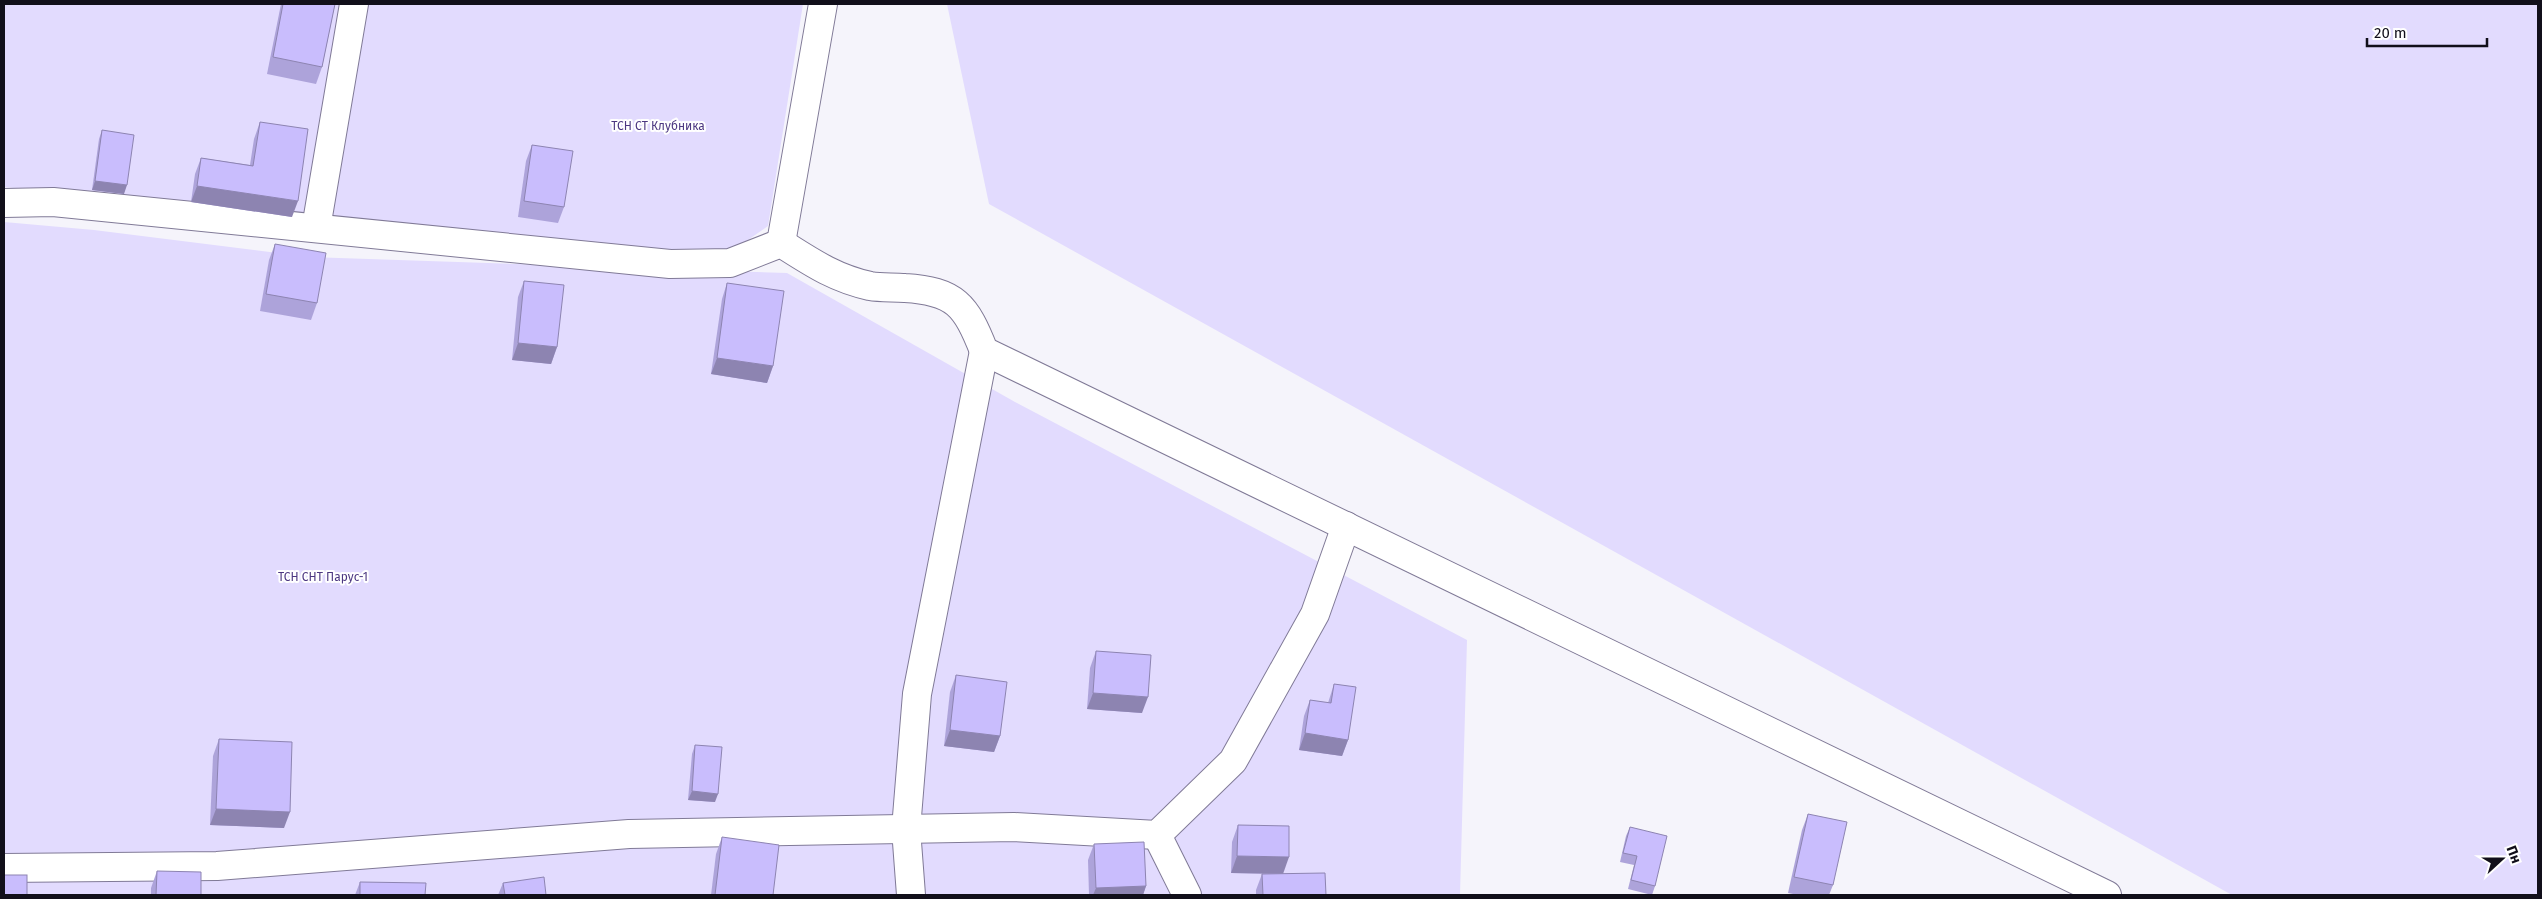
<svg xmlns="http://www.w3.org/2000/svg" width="2542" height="899" font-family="'Fira Sans',sans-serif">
	<rect width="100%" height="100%" fill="#f5f4fb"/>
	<g fill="#e2dbfe">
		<path d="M4 4H803L768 226 731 252 571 245 4 187Z"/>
		<path d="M947 4H2538V895H2232L989 204Z"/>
		<path d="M4 222 94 230 309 257 787 273 1015 402 1467 640 1460 895H4Z"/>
	</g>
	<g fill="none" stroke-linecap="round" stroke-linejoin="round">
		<defs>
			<g id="minor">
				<path d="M4 203 53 202 670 264 730 263 781 243C811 262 834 278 870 286 881 288 893 287 905 288 955 291 966 305 984 351L2107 895"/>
				<path d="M316 228 354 4"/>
				<path d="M781 243 823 4"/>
				<path d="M1157 835 1187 895"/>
				<path d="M4 868 217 866 629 834 1014 827 1157 835 1233 761 1315 614 1346 526"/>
				<path d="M911 895 906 829 917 694 984 351"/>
			</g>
		</defs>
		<use href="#minor" stroke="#807a97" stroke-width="30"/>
		<use href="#minor" stroke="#fff" stroke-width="28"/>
	</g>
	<g fill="#ada3da">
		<path d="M281 4H335L322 67 316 84 267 74Z"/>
		<path d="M260 122 292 217 191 202 195 174 201 158 250 165 254 139Z"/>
		<path d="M102 130 124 194 92 190 99 139Z"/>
		<path d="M532 145 564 207 558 223 518 217 526 161Z"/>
		<path d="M275 244 317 303 311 320 260 311 269 260Z"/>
		<path d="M524 281 557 347 551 364 512 360 518 297Z"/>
		<path d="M727 283 773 366 767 383 711 374 722 299Z"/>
		<path d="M1096 651 1142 713 1087 709 1090 668Z"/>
		<path d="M956 675 1000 736 994 752 944 746 950 692Z"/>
		<path d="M1334 684 1348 740 1342 756 1299 750 1304 716 1310 700 1328 703Z"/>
		<path d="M219 739 284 828 210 825 213 756Z"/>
		<path d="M695 745 715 802 688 800 692 754Z"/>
		<path d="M1808 814 1833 885 1829 895H1798L1788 893 1802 830Z"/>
		<path d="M1238 825 1283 874 1326 895H1256V890L1262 874H1282L1231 873 1232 842Z"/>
		<path d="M1630 827 1655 886 1652 895 1628 889 1634 865 1620 862 1626 836Z"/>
		<path d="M722 837 773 895H711L716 854Z"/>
		<path d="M1094 844 1146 886 1143 895H1089L1088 860Z"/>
		<path d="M157 871 201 895H151V888Z"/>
		<path d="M360 882V895H355Z"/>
		<path d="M503 883 546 895H498Z"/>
	</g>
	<g fill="#8d84b1">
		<path d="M95 181 127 185 124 194 92 190Z"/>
		<path d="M197 186 298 201 292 217 191 202Z"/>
		<path d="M518 343 557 347 551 364 512 360Z"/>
		<path d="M717 358 773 366 767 383 711 374Z"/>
		<path d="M1093 693 1148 697 1142 713 1087 709Z"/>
		<path d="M950 730 1000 736 994 752 944 746Z"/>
		<path d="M1305 733 1348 740 1342 756 1299 750Z"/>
		<path d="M692 791 718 794 715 802 688 800Z"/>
		<path d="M216 809 290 812 284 828 210 825Z"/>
		<path d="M1237 856 1289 857 1283 874 1231 873Z"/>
		<path d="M1146 886 1143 895H1093L1096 888Z"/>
	</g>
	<g fill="#c9bdfd" stroke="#8d84b1">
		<path d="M283 4H335L322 67 273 57Z"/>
		<path d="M260 122 308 129 298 201 197 186 201 158 253 166Z"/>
		<path d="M102 130 134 135 127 185 95 181Z"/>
		<path d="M532 145 573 151 564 207 524 201Z"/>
		<path d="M275 244 326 253 317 303 266 294Z"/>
		<path d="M524 281 564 285 557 347 518 343Z"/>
		<path d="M727 283 784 291 773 366 717 358Z"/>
		<path d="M1096 651 1151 655 1148 697 1093 693Z"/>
		<path d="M956 675 1007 682 1000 736 950 730Z"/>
		<path d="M1334 684 1356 687 1348 740 1305 733 1310 700 1331 703Z"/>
		<path d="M219 739 292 742 290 812 216 809Z"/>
		<path d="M695 745 722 747 718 794 692 791Z"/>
		<path d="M1808 814 1847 822 1833 885 1794 877Z"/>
		<path d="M1238 825 1289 826V857L1237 856Z"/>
		<path d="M1630 827 1667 836 1655 886 1631 880 1637 856 1623 853Z"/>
		<path d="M722 837 779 845 773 895H715Z"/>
		<path d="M1144 842 1146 886 1096 888 1094 844Z"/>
		<path d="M157 871 201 872V895H156Z"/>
		<path d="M1325 873 1326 895H1263L1262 874Z"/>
		<rect x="4" y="875" width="23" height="20"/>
		<path d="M544 877 546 895H505L503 883Z"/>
		<path d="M360 882 426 883 425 895H360Z"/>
	</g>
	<g text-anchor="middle" stroke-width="4" stroke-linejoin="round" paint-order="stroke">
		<g font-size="12" fill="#4c3781" stroke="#fff">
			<text x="658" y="130">ТСН СТ Клубника</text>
			<text x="323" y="581">ТСН СНТ Парус-1</text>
		</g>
	</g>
	<rect width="2542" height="899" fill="none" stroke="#110f1a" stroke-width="10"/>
	<g transform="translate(2502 859) rotate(69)" stroke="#ffffff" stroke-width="4" paint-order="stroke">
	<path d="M0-4L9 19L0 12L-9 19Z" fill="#110f1a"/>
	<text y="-8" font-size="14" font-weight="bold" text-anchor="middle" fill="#110f1a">Пн</text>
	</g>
	<path d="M2367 38v8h120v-8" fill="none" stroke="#110f1a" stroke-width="2.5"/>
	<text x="2374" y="38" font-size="15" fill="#110f1a" stroke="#ffffff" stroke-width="4" paint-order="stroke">20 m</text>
</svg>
